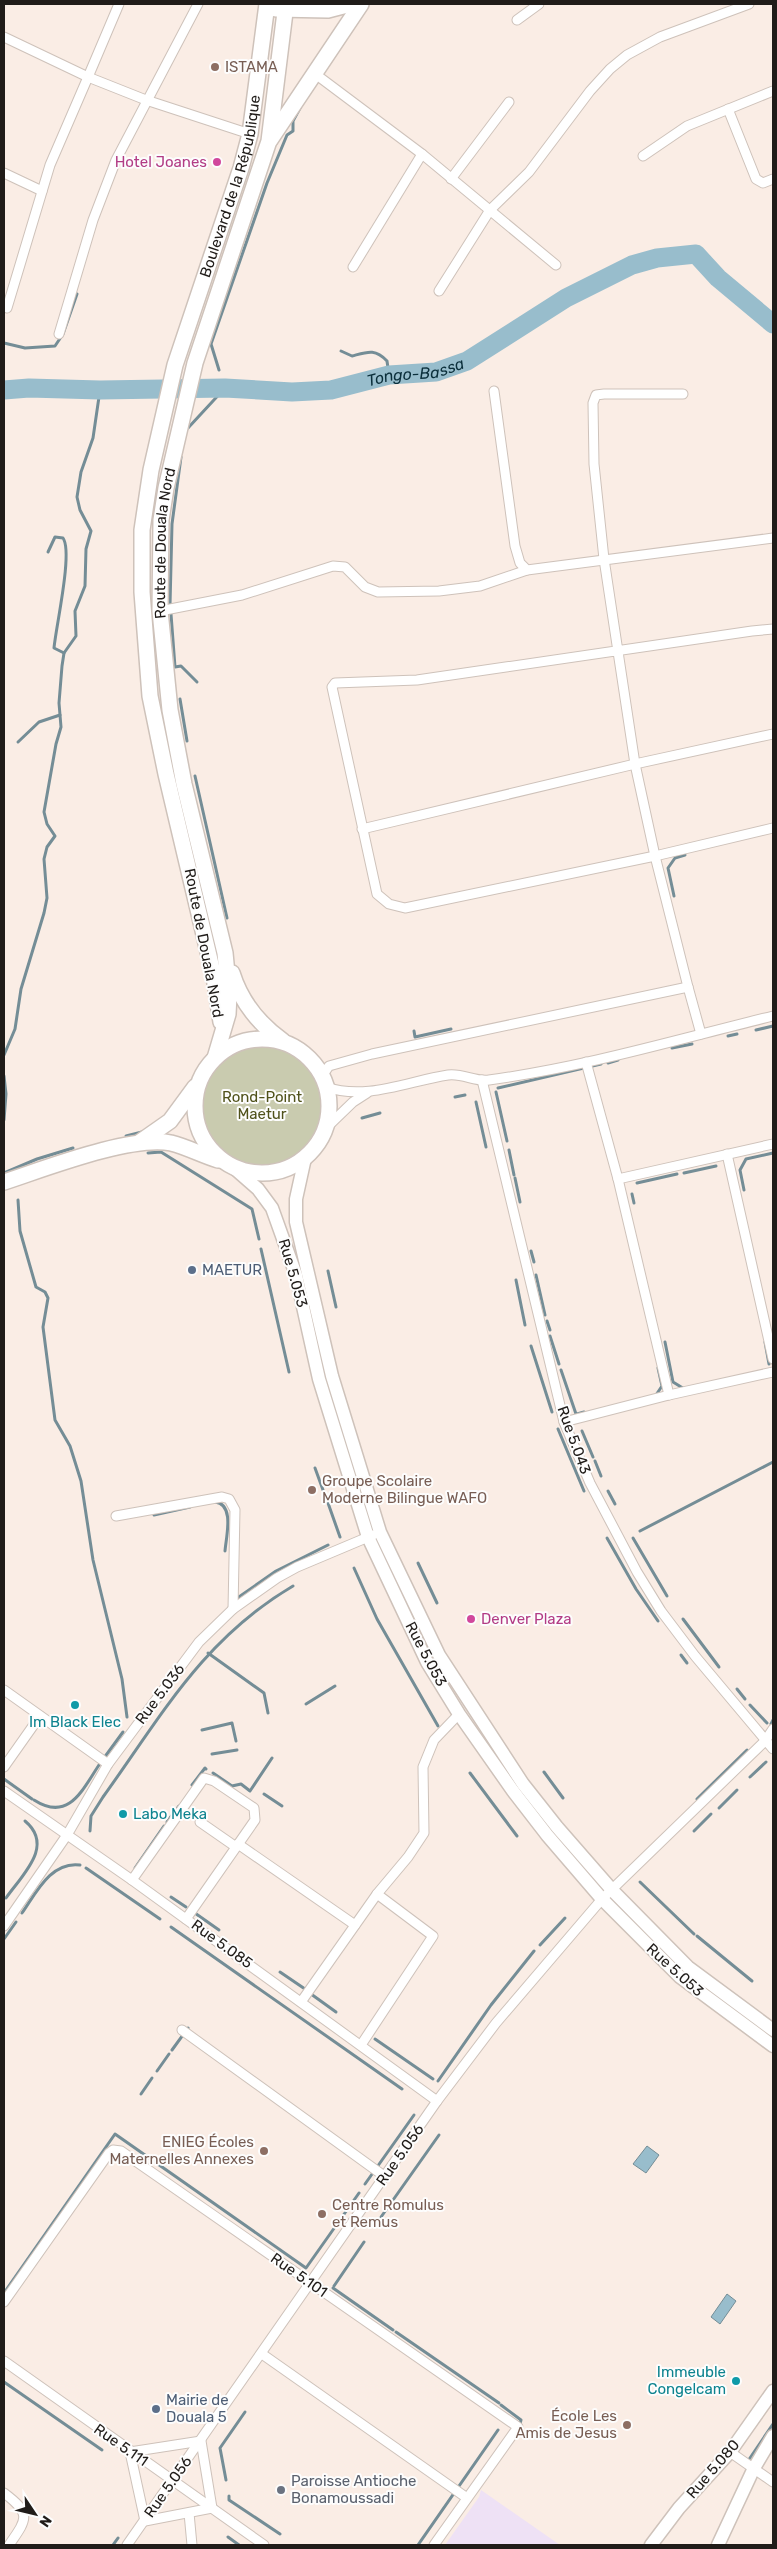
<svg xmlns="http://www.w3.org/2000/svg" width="777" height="2549" font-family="Rubik,sans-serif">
	<rect width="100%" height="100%" fill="#faede5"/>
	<path fill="#eee1f5" d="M481 2490 560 2545H445L479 2497Z"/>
	<circle fill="#c9cbaf" cx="262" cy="1106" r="59"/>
	<g fill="#98bdcc" stroke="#748d96">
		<path d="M647 2146 659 2155 646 2173 633 2164Z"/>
		<path d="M727 2294 736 2301 720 2324 711 2317Z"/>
	</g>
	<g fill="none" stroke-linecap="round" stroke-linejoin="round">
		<g stroke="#748d96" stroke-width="3">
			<path d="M4 343 25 348 55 346 63 334 77 294"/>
			<path d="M341 351 352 356C367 352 375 348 387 361L389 375"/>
			<path d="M219 370 211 344 267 183 287 135 293 131V121L300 108"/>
			<path d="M188 428 225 388"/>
			<path d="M48 552 55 537 63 538C73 552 56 626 54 648L64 653"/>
			<path d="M170 605 172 524 181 457"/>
			<path d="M171 614 175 667 181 666 197 682"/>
			<path d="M180 699 187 741"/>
			<path d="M18 742 39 722 60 715"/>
			<path d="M195 776 227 918"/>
			<path d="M674 896 668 868 675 858 685 855"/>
			<path d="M756 1030 773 1026"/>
			<path d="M414 1031 415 1037 451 1029"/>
			<path d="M728 1036 737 1034"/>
			<path d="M672 1048 692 1044"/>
			<path d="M4 1055 15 1029 21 989 44 913 47 898 44 859 47 847 55 836 47 824 44 812 56 744 61 727 59 703 62 666 64 653 76 636 75 611 85 586 86 549 91 531 80 510 77 497 81 472 93 438 100 390"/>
			<path d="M608 1063 618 1060"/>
			<path d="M4 1076 6 1094 4 1120"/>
			<path d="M498 1088 601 1064"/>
			<path d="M496 1092 507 1141"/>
			<path d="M455 1097 465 1095"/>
			<path d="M476 1102 486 1147"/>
			<path d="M362 1118 380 1113"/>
			<path d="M126 1136 142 1132"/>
			<path d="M509 1150 514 1175"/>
			<path d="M148 1153 161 1152 252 1209 259 1239"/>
			<path d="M4 1173 37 1159 73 1148"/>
			<path d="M684 1173 716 1166"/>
			<path d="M515 1178 520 1202"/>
			<path d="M637 1183 677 1174"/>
			<path d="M744 1190 740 1170 746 1159 773 1153"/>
			<path d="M632 1194 634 1203"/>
			<path d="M18 1200 20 1231 36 1287 45 1292 48 1298 43 1327 55 1420 70 1446 81 1481 93 1560 122 1679 127 1717"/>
			<path d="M261 1249 289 1372"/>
			<path d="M531 1251 534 1262"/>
			<path d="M328 1271 336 1307"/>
			<path d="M536 1275 545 1315"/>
			<path d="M516 1280 525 1325"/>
			<path d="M547 1321 550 1330"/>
			<path d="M550 1336 559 1364"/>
			<path d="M665 1342 673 1382 686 1390"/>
			<path d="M765 1342 769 1364"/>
			<path d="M531 1346 552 1412"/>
			<path d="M561 1370 576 1414"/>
			<path d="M656 1395 662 1386 658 1368"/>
			<path d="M577 1414 584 1412"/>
			<path d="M558 1429 584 1491"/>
			<path d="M582 1431 593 1457"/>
			<path d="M595 1461 601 1476"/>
			<path d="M315 1468 323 1490"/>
			<path d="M608 1491 615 1504"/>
			<path d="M215 1502C235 1504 226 1537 225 1551"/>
			<path d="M328 1503 340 1537"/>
			<path d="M154 1515 190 1507"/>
			<path d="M640 1531 773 1462"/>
			<path d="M607 1538 636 1589 658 1621"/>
			<path d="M633 1538 667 1596"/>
			<path d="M418 1563 437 1603"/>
			<path d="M354 1568 377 1619 438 1726"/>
			<path d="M236 1599 276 1571 328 1545"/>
			<path d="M683 1619 719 1667"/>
			<path d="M427 1648 445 1680"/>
			<path d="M208 1653 264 1693 268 1713"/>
			<path d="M681 1655 687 1663"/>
			<path d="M737 1689 745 1699"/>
			<path d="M306 1704 335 1686"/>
			<path d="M750 1705 767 1723"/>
			<path d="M771 1724 773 1720"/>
			<path d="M202 1730 232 1723 236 1741"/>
			<path d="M212 1754 237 1750"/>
			<path d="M104 1758 123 1732"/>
			<path d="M544 1772 563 1798"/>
			<path d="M213 1773 232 1786 241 1784 250 1791 272 1758"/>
			<path d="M470 1773 517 1836"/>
			<path d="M750 1777 766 1762"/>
			<path d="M4 1779 32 1799"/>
			<path d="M192 1785 205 1768 206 1769"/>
			<path d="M264 1794 282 1806"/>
			<path d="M697 1799 747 1750"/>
			<path d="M34 1800C70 1823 83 1788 101 1762"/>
			<path d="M719 1808 737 1790"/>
			<path d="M167 1822 179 1806"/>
			<path d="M90 1831 91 1816 103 1797C162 1715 203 1639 293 1586"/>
			<path d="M694 1831 711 1814"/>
			<path d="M566 1848 592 1876"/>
			<path d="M86 1868 160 1919"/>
			<path d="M135 1868 164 1826"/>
			<path d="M640 1882 694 1934"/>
			<path d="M171 1897 186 1907"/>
			<path d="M6 1898C22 1875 55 1846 25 1821"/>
			<path d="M192 1911 219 1930"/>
			<path d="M22 1913C36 1893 51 1861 80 1865"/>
			<path d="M171 1927 402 2089"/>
			<path d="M697 1936 752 1981"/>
			<path d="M4 1939 16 1922"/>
			<path d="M540 1945 565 1918"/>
			<path d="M280 1972 305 1989"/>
			<path d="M311 1994 336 2012"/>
			<path d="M375 2039 433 2079"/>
			<path d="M172 2050 188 2028"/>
			<path d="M157 2071 169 2054"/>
			<path d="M438 2081 491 2005 534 1951"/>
			<path d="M141 2094 152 2078"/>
			<path d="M365 2184 414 2115"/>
			<path d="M381 2217 439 2135"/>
			<path d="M334 2286 364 2242"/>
			<path d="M333 2288 393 2330"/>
			<path d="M4 2293 115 2134 306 2268 359 2193"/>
			<path d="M396 2332 499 2403"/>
			<path d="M4 2382 102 2450"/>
			<path d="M501 2405 521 2420 519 2428"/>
			<path d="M748 2461 773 2424"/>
			<path d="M226 2480 220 2448 245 2412"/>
			<path d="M229 2496V2500L280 2534"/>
			<path d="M228 2537 239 2545"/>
			<path d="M113 2545 118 2538"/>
			<path d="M418 2545 498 2430"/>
		</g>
		<path stroke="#98bdcc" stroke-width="19" id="s1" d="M4 390 29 388 100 390 225 388 292 392 331 390 389 375 436 372 467 361 566 298 632 265 657 258 696 254 718 278 773 324"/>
		<defs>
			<g id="street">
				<path d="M119 4 88 77 146 100 250 134"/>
				<path d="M517 20 539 4"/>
				<path d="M4 37 88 77 50 165 7 308"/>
				<path d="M314 73 422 154 556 265"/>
				<path d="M728 109 756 179 763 183 773 179"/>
				<path d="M643 156 687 126 773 91"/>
				<path d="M4 173 42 191"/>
				<path d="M451 179 509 102"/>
				<path d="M353 267 422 154"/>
				<path d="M439 291 490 210 529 172 590 91 610 69 627 55 660 37 749 4"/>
				<path d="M59 334 93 220 116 160 198 4"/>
				<path d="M494 391 515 546 520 563 527 570 773 538"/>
				<path d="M683 394H604L596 395 593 403 594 464 604 559 635 764 655 856 405 908 389 904 377 894 332 687 335 683 417 680 752 631 773 629"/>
				<path d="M160 611 242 595 333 566 345 567 365 587 378 592 439 591 480 586 527 570"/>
				<path d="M362 829 635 764 773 734"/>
				<path d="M688 987 701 1034"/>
				<path d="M586 1062 618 1179 669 1395"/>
				<path d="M322 1076 329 1066 372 1054 688 987 655 856 773 828"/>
				<path d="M482 1080 564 1422 590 1483 637 1572 661 1611 695 1656 773 1749"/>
				<path d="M326 1087C366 1101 408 1081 448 1075 463 1073 475 1082 489 1080 585 1067 679 1039 773 1016"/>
				<path d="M324 1130 353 1102 367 1093"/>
				<path d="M727 1154 773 1359"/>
				<path d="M618 1179 773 1144"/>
				<path d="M564 1422 669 1395 773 1372"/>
				<path d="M116 1516 222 1497 229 1499 235 1510 233 1609"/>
				<path d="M4 1690 108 1764"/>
				<path d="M4 1767 40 1716"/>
				<path d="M4 1791 132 1880 437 2101"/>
				<path d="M200 1822 236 1847"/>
				<path d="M238 1844 355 1925"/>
				<path d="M132 1880 204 1778 214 1781 254 1808 255 1820 186 1919"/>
				<path d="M4 1926 67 1835 108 1764 199 1642 233 1609 277 1578 297 1567 373 1535"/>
				<path d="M301 2002 377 1894 408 1857 424 1833 423 1767 434 1740 459 1714"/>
				<path d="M182 2030 384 2176"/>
				<path d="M361 2045 433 1936 377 1894"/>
				<path d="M4 2302 109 2153 113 2150 121 2151 518 2427 434 2545"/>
				<path d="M262 2354 467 2498"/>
				<path d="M4 2361 264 2545"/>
				<path d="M201 2441 212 2508 145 2521 130 2452Z"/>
				<path d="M730 2452 773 2482"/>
				<path d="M4 2493C32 2514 27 2519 9 2545"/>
				<path d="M189 2513 192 2545"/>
				<path d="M127 2545 437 2101 496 2023 602 1899 765 1741 773 1729"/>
			</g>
			<g id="secondary">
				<path d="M305 1158 296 1199V1222L332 1376 380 1532 439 1655 523 1784 557 1827 612 1890 688 1967 773 2030"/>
				<path d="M234 1168 258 1189 272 1208 296 1275 319 1379 368 1537 427 1662 459 1714 513 1791 547 1835 602 1899 680 1977 773 2046"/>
				<path d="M651 2545 679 2508 730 2452 773 2391"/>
				<path d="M718 2545 754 2468 773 2436"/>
			</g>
			<g id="primary">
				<path d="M276 9 328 10 351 4"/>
				<path d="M270 140 361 4"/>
				<path d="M232 973C241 1002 259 1024 283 1041"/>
				<path id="s2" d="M221 1022 214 977 166 774 150 696 142 592V530L151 470 175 365 241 168 250 134 267 4"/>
				<circle cx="262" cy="1106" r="67"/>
				<path id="s3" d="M215 1058 228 1014 229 995 225 953 184 784 170 710 160 611 161 520 166 488 195 363 269 141 286 4"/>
				<path d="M140 1142 170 1121 195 1087"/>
				<path d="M4 1182C44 1169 131 1135 171 1143 187 1147 202 1155 218 1160"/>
			</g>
		</defs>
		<use href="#street" stroke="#cec2ba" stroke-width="11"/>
		<use href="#secondary" stroke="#cec2ba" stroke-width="15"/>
		<use href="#primary" stroke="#cec2ba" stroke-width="18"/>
		<use href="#street" stroke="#fff" stroke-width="9"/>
		<use href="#secondary" stroke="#fff" stroke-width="12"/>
		<use href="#primary" stroke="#fff" stroke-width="15"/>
	</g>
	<g fill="#8d6e63" stroke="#fdfdfd" stroke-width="2">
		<circle cx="215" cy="67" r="5"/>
		<circle cx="312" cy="1490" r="5"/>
		<circle cx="264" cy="2151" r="5"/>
		<circle cx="322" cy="2214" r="5"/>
		<circle cx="627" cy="2425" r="5"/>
	</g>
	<g fill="#d1479c" stroke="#fdfdfd" stroke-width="2">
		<circle cx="217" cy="162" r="5"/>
		<circle cx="471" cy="1619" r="5"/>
	</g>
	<g fill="#5c6f8a" stroke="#fdfdfd" stroke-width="2">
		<circle cx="192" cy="1270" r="5"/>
		<circle cx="156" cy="2409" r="5"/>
	</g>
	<g fill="#0f9aa8" stroke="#fdfdfd" stroke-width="2">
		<circle cx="75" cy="1705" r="5"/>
		<circle cx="123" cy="1814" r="5"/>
		<circle cx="736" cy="2381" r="5"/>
	</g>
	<circle fill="#6b7280" stroke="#fdfdfd" stroke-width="2" cx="281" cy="2490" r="5"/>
	<g text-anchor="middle" stroke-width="4" stroke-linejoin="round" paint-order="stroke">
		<g font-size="15" fill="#785e54" stroke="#fdfdfd" text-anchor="start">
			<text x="225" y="72">ISTAMA</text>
			<text x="322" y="1486">Groupe Scolaire<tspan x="322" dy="17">Moderne Bilingue WAFO</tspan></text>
			<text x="254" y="2147" text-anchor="end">ENIEG Écoles<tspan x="254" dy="17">Maternelles Annexes</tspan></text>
			<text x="332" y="2210">Centre Romulus<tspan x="332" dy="17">et Remus</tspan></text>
			<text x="617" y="2421" text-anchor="end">École Les<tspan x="617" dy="17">Amis de Jesus</tspan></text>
		</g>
		<g font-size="15" fill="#b23c85" stroke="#fdfdfd" text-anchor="end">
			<text x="207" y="167">Hotel Joanes</text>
			<text x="481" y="1624" text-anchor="start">Denver Plaza</text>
		</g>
		<g font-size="15" fill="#201c19" stroke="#fdfdfd">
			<text dy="5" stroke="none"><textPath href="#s2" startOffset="856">Boulevard de la République</textPath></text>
			<text dy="5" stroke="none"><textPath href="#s3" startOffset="524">Route de Douala Nord</textPath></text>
			<text transform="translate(204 943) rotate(79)" y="5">Route de Douala Nord</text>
			<text transform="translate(293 1273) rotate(74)" y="5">Rue 5.053</text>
			<text transform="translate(574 1440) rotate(70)" y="5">Rue 5.043</text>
			<text transform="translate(426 1654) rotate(62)" y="5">Rue 5.053</text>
			<text transform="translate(160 1694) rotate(-53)" y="5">Rue 5.036</text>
			<text transform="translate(222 1944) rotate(36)" y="5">Rue 5.085</text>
			<text transform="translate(675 1970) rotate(42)" y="5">Rue 5.053</text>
			<text transform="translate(400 2155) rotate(-55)" y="5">Rue 5.056</text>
			<text transform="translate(299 2275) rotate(35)" y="5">Rue 5.101</text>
			<text transform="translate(121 2445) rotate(35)" y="5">Rue 5.111</text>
			<text transform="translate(713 2469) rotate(-49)" y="5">Rue 5.080</text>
			<text transform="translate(168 2487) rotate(-55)" y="5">Rue 5.056</text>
		</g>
		<g font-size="15" fill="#50521b" stroke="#fdfdfd">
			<text x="262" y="1102">Rond-Point<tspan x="262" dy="17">Maetur</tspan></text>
		</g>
		<g font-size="15" fill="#4e5e75" stroke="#fdfdfd" text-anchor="start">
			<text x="202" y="1275">MAETUR</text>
			<text x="166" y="2405">Mairie de<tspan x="166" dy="17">Douala 5</tspan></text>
		</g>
		<g font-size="15" fill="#0d838f" stroke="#fdfdfd">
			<text x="75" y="1727">Im Black Elec</text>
			<text x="133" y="1819" text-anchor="start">Labo Meka</text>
			<text x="726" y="2377" text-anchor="end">Immeuble<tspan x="726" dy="17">Congelcam</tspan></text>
		</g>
		<g font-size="15" fill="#5b616d" stroke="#fdfdfd" text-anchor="start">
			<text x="291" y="2486">Paroisse Antioche<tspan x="291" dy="17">Bonamoussadi</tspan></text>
		</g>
		<g font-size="16" font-style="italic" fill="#0b2f3b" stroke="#fdfdfd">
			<text dy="6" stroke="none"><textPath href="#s1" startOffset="414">Tongo-Bassa</textPath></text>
		</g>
	</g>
	<rect width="777" height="2549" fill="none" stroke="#201c19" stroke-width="10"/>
	<g transform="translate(35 2514) rotate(125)" stroke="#fdfdfd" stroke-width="4" paint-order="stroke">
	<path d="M0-4L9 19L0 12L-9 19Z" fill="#201c19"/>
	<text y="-8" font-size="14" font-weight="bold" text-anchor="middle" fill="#201c19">N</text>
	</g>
</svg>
